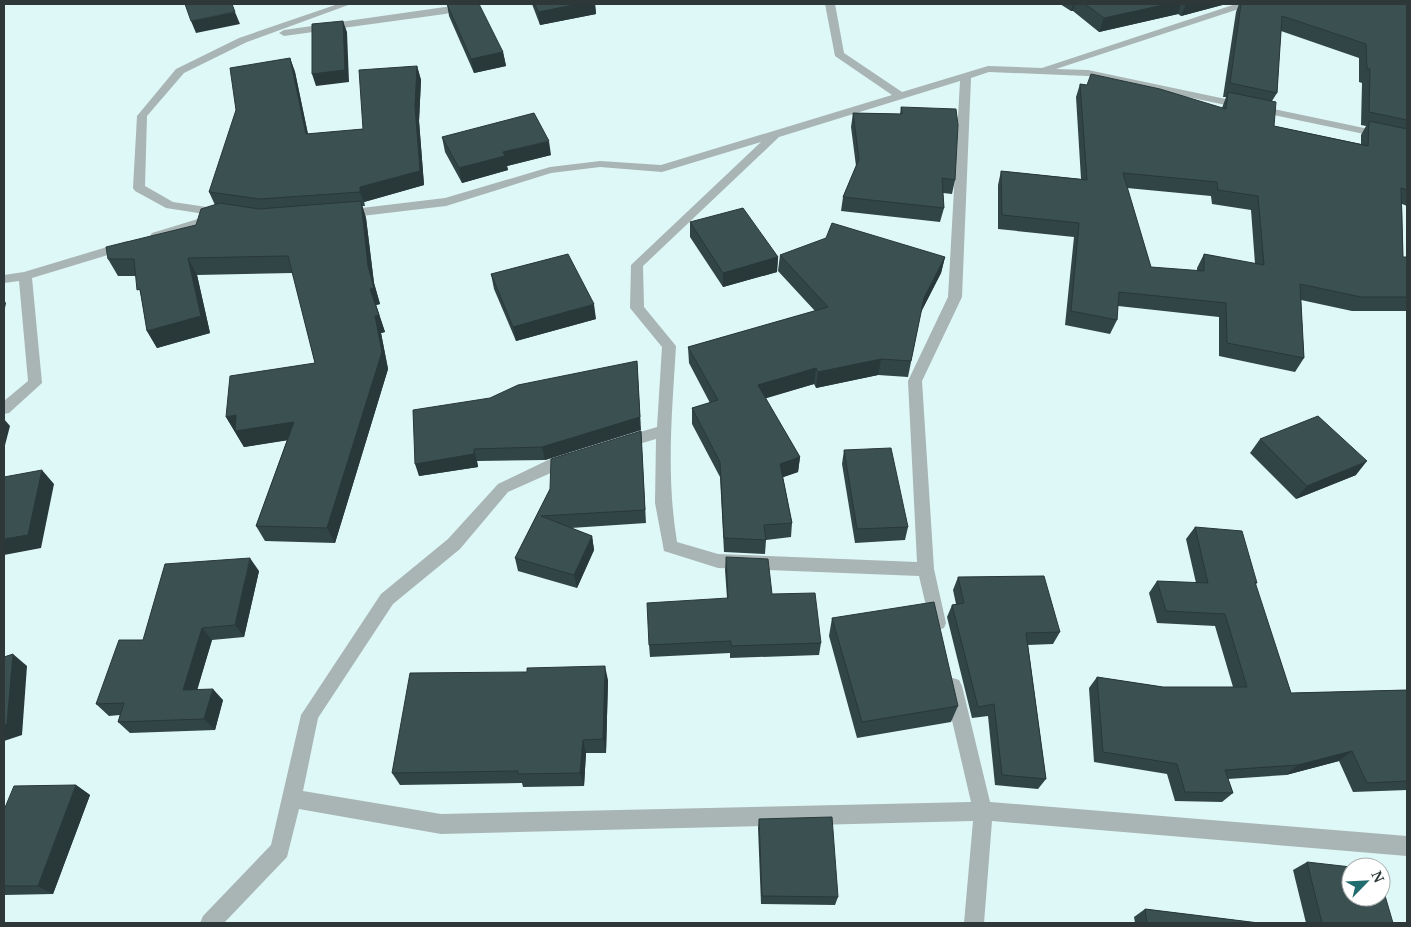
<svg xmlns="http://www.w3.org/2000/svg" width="1411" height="927" font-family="'Noto Serif',serif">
	<rect width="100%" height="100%" fill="#def8f8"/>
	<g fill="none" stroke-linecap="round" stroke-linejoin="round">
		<g fill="#a9b4b4" fill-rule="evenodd">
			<path d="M338 4H351L247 42 184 73 147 116 145 186 173 202 220 209 226 213 220 217 219 221 160 239H152L150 236 152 233 211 215 166 208 135 191 133 188 137 116 176 69 239 38Z"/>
			<path d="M466 4H483L445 14 284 36 279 33 284 30Z"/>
			<path d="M825 4H835L844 53 902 92 988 66 1042 68 1236 4H1250L1248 6 1056 69 1088 70 1407 137V143L1088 76 989 72 971 78 962 297 922 381 934 569 946 623 944 628 938 630 932 628 930 623 919 576 718 568 664 551 655 503 656 439 622 449 617 447 615 443 617 439 657 427 662 347 630 308 631 265 761 142 662 172 600 167 551 173 446 206 345 218 339 214 345 210 445 198 550 167 600 161 661 165 892 95 835 56ZM960 81 948 297 908 381 917 562 718 554 677 542C666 475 672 413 676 346L644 307 643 266 779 137Z"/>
			<path d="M127 241 131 242 133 245 131 248 32 278 42 383 9 413 4 414V401L28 381 19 281 4 283V275L24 272Z"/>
			<path d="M568 453 573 455 575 459 573 463 508 492 460 549 393 604 318 718 303 791 441 814 971 802 944 686 947 680 953 678 959 680 962 686 990 802 1407 836V856L992 821 984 923H964L973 821 441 834 299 809 287 857 224 923H200L203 916 271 845 301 715 381 594 448 539 498 484 550 459Z"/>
		</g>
	</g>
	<g fill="#324546" fill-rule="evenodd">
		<path d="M447 4 503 52 506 66 474 73 449 16Z"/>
		<path d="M532 4H595L596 14 540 25Z"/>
		<path d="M1060 4H1226L1181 16 1178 14 1099 32 1073 11H1071Z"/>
		<path d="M1239 4H1407V206L1402 204 1403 257H1407V311H1352L1301 300 1304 358 1295 372 1219 356V317L1118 306 1117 320 1110 334 1065 325 1074 237 998 229V185L1001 171 1081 179 1076 97 1080 84 1222 108 1226 97H1223L1236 12ZM1281 31 1359 58V82L1362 83 1361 125 1366 126 1361 135V144L1274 126 1272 101 1277 93ZM1127 188 1211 196 1212 204 1251 210 1255 264 1204 254 1197 268V271L1151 267Z"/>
		<path d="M290 58 295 72 308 134 363 129 417 66 421 80 419 121 424 185 364 202 365 206H362L366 218 374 283 380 304 376 305 385 332 381 333 388 369 335 543 265 541 256 526 287 440 244 447 226 417 315 363 293 273 197 275 210 333 157 348 147 331 141 296 136 276H118L108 259 196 225 215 205 209 192Z"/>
		<path d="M901 107 955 180 952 194 943 193 944 208 940 222 841 211 843 197 856 166 851 127 853 113 900 114Z"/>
		<path d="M442 137 551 155 507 166 508 170 462 183 445 152Z"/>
		<path d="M690 222 778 257 777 272 723 287 690 237Z"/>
		<path d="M780 255 945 257 941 273 921 312 908 377 878 375 816 388 814 384 765 398 800 457 798 472 783 477 792 523 791 537 766 540 765 554 724 552 720 477 692 424V408L710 403 689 363 688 347 815 311 778 271Z"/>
		<path d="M491 274 596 319 516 341 494 289Z"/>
		<path d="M413 410 641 430 545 460 477 461 478 467 419 476Z"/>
		<path d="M641 431 646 523 571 528 592 536 594 550 577 588 518 571 515 558 550 489Z"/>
		<path d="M1260 439 1356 475 1296 499 1250 453Z"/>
		<path d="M844 450 908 527 905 540 855 543 842 464Z"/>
		<path d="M1195 527 1257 583 1255 585 1291 693 1407 690V790L1353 792 1339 761 1286 775 1228 779 1233 793 1222 802 1175 801 1167 774 1094 762 1089 688 1097 677 1163 687H1233L1215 626 1157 623 1149 593 1157 581 1196 583 1186 539Z"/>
		<path d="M726 557 772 594 821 643 819 655 730 658V653L650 657 649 645 727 598 725 570Z"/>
		<path d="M259 571 244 637 212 640 197 689 223 700 215 730 130 733 118 722 120 715 109 716 96 704 143 640Z"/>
		<path d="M958 577 1060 632 1053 644 1028 645 1046 779 1038 789 995 785 988 716 972 718 947 617 952 605 956 604 953 590Z"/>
		<path d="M832 618 958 706 951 722 857 738 829 636Z"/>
		<path d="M608 680 606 753H586L584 786 523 787 522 783 400 785 392 773Z"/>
		<path d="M76 785 90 795 53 894 4 895V810Z"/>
		<path d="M759 819 838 897 835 905 761 904 758 828Z"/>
		<path d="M1307 862 1393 923H1306L1293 870Z"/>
		<path d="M1145 909 1259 923H1135L1134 917Z"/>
	</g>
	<g fill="#293839">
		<path d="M579 4H595L596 14 540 25 538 12Z"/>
		<path d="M1073 4H1075L1073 11H1071Z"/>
		<path d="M1168 4H1181L1178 14 1099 32 1104 18Z"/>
		<path d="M1186 4H1226L1181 16Z"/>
		<path d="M235 12 240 24 196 33 191 21Z"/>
		<path d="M343 21 347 32 349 82 316 86 312 74Z"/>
		<path d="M503 52 506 66 474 73 471 59Z"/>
		<path d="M290 58 295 72 311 149 306 134Z"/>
		<path d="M417 66 421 80 419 121 424 185 364 202 365 206 360 192V187L415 106Z"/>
		<path d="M549 141 551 155 507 166 508 170 462 183 459 168 503 152Z"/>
		<path d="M361 201 366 218 374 283 380 304 376 305 385 332 381 333 388 369 335 543 327 528 370 289Z"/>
		<path d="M778 257 777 272 723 287V273Z"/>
		<path d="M945 257 941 273 920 314 924 298Z"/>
		<path d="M188 258 197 275 210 333 157 348 147 331Z"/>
		<path d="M4 300 6 303 4 313Z"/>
		<path d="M594 304 596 319 516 341 513 327Z"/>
		<path d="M881 359 878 375 816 388 818 372Z"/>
		<path d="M637 361 641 430 545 460 542 447Z"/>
		<path d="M816 368 814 384 757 401 758 385Z"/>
		<path d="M236 415 294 422 302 438 244 447 226 417Z"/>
		<path d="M4 419 10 426 4 449Z"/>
		<path d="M474 449 477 461 478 467 419 476 415 464Z"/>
		<path d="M800 457 798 472 778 479 780 464Z"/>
		<path d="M1367 461 1356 475 1296 499 1307 486Z"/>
		<path d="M42 470 54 484 41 548 4 555V539Z"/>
		<path d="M592 536 594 550 577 588 574 575Z"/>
		<path d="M250 558 259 571 244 637 235 625Z"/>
		<path d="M202 628 212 640 194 701 183 690Z"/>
		<path d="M13 654 27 666 22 735 4 741V725Z"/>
		<path d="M605 666 608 680 606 753 603 739Z"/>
		<path d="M213 689 223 700 215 730 204 719Z"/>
		<path d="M583 740 586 753 584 786 580 773Z"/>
		<path d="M1352 751 1339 761 1286 775 1298 765Z"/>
		<path d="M76 785 90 795 53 894 38 886Z"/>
	</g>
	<g fill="#3a5051" stroke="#293839" fill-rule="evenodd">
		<path d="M185 4H232L235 12 191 21Z"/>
		<path d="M447 4H479L503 52 471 59Z"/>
		<path d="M535 4H579L538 12Z"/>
		<path d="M1085 4H1168L1104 18Z"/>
		<path d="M1241 4H1407V120L1369 112 1370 69H1367L1366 44 1282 16 1277 93 1230 83Z"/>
		<path d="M343 21 345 70 312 74V24Z"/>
		<path d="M290 58 306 134 363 129 359 70 417 66 415 106 420 171 360 187V192L260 199 209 192 236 110 230 68Z"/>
		<path d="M1091 74 1160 89 1226 109 1228 92 1276 102 1274 126 1368 146 1369 121 1407 129V190L1401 188 1403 257H1407V297H1361L1300 284 1304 358 1227 343 1226 303 1119 292 1117 320 1071 311 1079 223 1002 215 1001 171 1087 180 1080 84 1087 85ZM1123 173 1217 182 1218 190 1258 196 1264 265 1204 254V271L1151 267Z"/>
		<path d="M901 107 956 109 958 125 955 180 942 178 944 208 843 197 859 159 853 113 902 114Z"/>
		<path d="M534 113 549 141 503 152 505 156 459 168 442 137Z"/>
		<path d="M361 201 368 266 374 288 370 289 379 315 375 316 382 352 327 528 256 526 294 422 235 431 236 415 226 417 230 376 315 363 288 256 188 258 201 316 147 331 140 289 137 290 134 259H108L106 247 196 225 201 209 220 203 259 209Z"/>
		<path d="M743 208 778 257 723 273 690 222Z"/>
		<path d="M832 223 945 257 924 298 911 361 881 359 818 372 816 368 758 385 800 457 780 464 792 523 764 525 766 540 724 538 720 462 692 408 718 400 688 347 828 307 780 255 826 238Z"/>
		<path d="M568 254 594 304 513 327 491 274Z"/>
		<path d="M637 361 640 417 542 447 474 449V454L415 464 413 410 490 398 518 385Z"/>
		<path d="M1318 416 1367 461 1307 486 1260 439Z"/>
		<path d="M641 431 645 510 541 516 592 536 574 575 515 558 550 489 551 459Z"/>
		<path d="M891 448 908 527 857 529 844 450Z"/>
		<path d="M42 470 28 535 4 539V477Z"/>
		<path d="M1195 527 1242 531 1257 583 1255 582 1291 693 1407 690V781L1367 783 1352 751 1298 765 1225 770 1233 793 1185 792 1177 764 1103 752 1097 677 1163 687H1247L1225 614 1166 611 1157 581 1208 583Z"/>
		<path d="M726 557 768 559 772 594 815 593 821 643 731 646V641L649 645 647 603 728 598Z"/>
		<path d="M250 558 235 625 202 628 183 690 213 689 204 719 118 722 124 703 96 704 119 640H143L165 564Z"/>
		<path d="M1044 576 1060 632 1026 633 1046 779 1002 775 994 704 978 707 952 605 964 603 958 577Z"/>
		<path d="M934 602 958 706 862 722 832 618Z"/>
		<path d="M13 654 7 724 4 725V657Z"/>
		<path d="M605 666 603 739 583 740 580 773 518 774V771L392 773 410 673 527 672V668Z"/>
		<path d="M76 785 38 886H4V810L14 786Z"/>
		<path d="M832 817 838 897 762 896 759 819Z"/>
		<path d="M1307 862 1351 867V897H1381V882L1393 923H1322Z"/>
		<path d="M1145 909 1259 923H1147Z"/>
	</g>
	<rect width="1411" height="927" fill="none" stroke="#2e3838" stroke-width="10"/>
	<g transform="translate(1366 882) rotate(66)"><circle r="24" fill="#ffffff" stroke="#abafaf"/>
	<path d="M0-4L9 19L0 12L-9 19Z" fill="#206c6e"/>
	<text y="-8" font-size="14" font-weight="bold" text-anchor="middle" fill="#2e3838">N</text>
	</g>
</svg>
